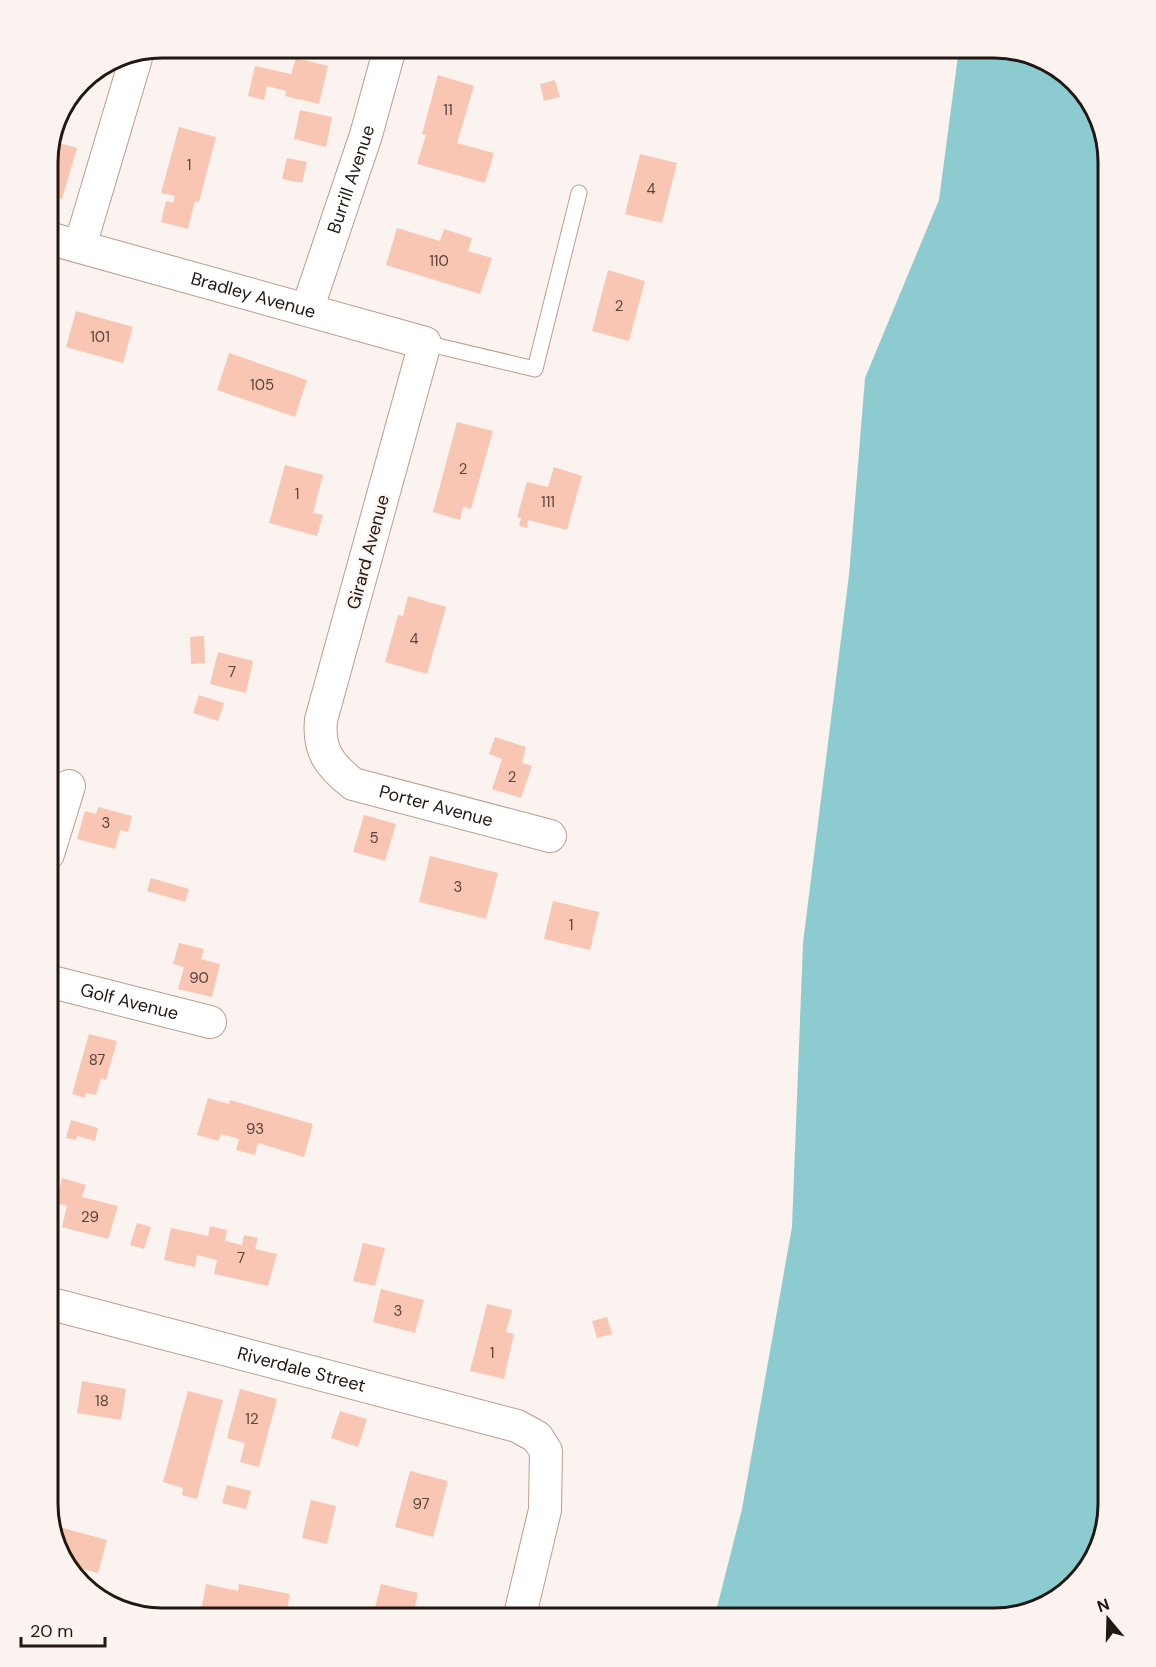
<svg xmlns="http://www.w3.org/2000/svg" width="1156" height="1667" font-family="'DM Sans',sans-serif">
	<rect width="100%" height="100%" fill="#faf3ef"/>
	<path fill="#8cccd1" d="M959 48H1001L1051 64 1093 106 1108 162V1505L1092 1562 1050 1604 994 1619H714L742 1509 792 1227 803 943 849 575 865 378 939 200Z"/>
	<g fill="#fac6b4">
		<path d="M296 58 328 66 319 104 285 96 286 91 267 86 264 100 248 96 255 66 291 74Z"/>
		<path d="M438 75 474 86 457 143 494 153 485 183 417 164 426 135 422 134Z"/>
		<path d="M555 80 560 97 544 101 540 84Z"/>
		<path d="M300 110 332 117 326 147 294 139Z"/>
		<path d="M179 127 216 137 199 202 195 201 188 229 161 222 166 201 173 203 175 196 161 193Z"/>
		<path d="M52 141 77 148 62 199 56 198 52 208 48 207V155Z"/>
		<path d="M640 154 677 163 662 223 625 214Z"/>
		<path d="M287 158 307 162 302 183 282 179Z"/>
		<path d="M397 228 440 241 444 229 472 238 468 251 492 258 480 294 386 265Z"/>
		<path d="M608 270 645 281 629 341 592 331Z"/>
		<path d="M76 311 133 327 123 363 66 347Z"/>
		<path d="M229 353 307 380 295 417 217 390Z"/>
		<path d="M457 422 493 431 471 509 463 507 460 520 433 512Z"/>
		<path d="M285 465 323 475 313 513 323 515 317 536 269 523Z"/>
		<path d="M554 467 582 476 567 530 528 520 527 528 519 526 521 518 517 517 527 482 548 487Z"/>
		<path d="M408 596 446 607 427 674 385 662 398 615 403 616Z"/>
		<path d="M204 636 205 663 191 664 190 637Z"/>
		<path d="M218 652 253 661 246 693 210 684Z"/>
		<path d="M48 693 56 695 51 708 48 707Z"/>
		<path d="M199 695 224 703 218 721 193 713Z"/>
		<path d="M495 737 526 747 522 763 532 766 521 798 492 789 502 759 489 754Z"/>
		<path d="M98 807 132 816 128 832 120 830 115 849 77 839 85 811 96 814Z"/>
		<path d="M364 815 396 824 385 861 353 852Z"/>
		<path d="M430 856 498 873 486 919 419 902Z"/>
		<path d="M151 878 189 889 185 902 147 891Z"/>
		<path d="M553 901 599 912 590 950 544 939Z"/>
		<path d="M179 943 204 949 201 959 220 964 212 997 178 989 184 967 173 964Z"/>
		<path d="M89 1034 117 1041 106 1080 101 1078 96 1095 86 1093 85 1098 72 1094Z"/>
		<path d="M208 1098 229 1104 230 1100 313 1124 304 1157 258 1143 255 1155 236 1150 239 1139 221 1134 218 1141 197 1135Z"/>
		<path d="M71 1120 98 1128 95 1141 77 1136 76 1140 66 1138Z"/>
		<path d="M62 1178 86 1185 82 1197 118 1206 108 1239 62 1227 67 1206 56 1203Z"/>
		<path d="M137 1223 151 1227 144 1249 130 1245Z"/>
		<path d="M210 1226 227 1230 225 1241 242 1245 244 1235 258 1238 255 1249 277 1254 268 1286 214 1274 217 1260 197 1255 195 1267 164 1260 171 1228 208 1236Z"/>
		<path d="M363 1243 385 1248 375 1286 353 1281Z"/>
		<path d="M381 1289 424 1300 415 1333 373 1322Z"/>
		<path d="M487 1304 512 1310 506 1332 514 1334 504 1379 470 1371Z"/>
		<path d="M607 1317 612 1334 597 1338 592 1321Z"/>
		<path d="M82 1381 126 1389 121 1420 77 1413Z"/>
		<path d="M240 1389 277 1399 259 1467 240 1462 245 1443 227 1438Z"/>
		<path d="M188 1391 223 1400 197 1499 182 1495 183 1488 163 1482Z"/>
		<path d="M340 1411 367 1419 358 1447 331 1438Z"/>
		<path d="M410 1471 448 1481 433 1537 395 1527Z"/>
		<path d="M227 1485 251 1491 246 1509 222 1503Z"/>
		<path d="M311 1500 336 1506 327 1544 302 1538Z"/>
		<path d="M56 1526 107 1540 98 1573 66 1565 63 1561 55 1530Z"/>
		<path d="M206 1584 238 1591 239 1584 290 1594 285 1619H216L200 1616Z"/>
		<path d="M381 1584 418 1593 412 1619H372Z"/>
	</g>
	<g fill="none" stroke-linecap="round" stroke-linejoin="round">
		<defs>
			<path id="service" d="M425 343 535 369 579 193"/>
			<g id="minor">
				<path id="s1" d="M48 238 425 343 321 720C318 750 329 765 353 784L550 836"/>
				<path d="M80 246 136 58"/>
				<path id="s2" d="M307 310 366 135 390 48"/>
				<path d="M48 854 69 786"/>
				<path id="s3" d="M48 981 210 1022"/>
				<path id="s4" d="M48 1303 517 1426 537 1437 546 1451 545 1510 519 1619"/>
			</g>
		</defs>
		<use href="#service" stroke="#be9d8d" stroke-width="17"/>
		<use href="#minor" stroke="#be9d8d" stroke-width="34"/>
		<use href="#service" stroke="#fff" stroke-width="15"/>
		<use href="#minor" stroke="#fff" stroke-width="32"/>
	</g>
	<g text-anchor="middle" stroke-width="4.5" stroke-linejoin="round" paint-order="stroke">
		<g font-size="15" fill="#59433a">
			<text x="448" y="115">11</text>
			<text x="189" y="170">1</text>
			<text x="651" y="194">4</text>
			<text x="439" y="266">110</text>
			<text x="619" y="311">2</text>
			<text x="100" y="342">101</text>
			<text x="262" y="390">105</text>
			<text x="463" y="474">2</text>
			<text x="297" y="499">1</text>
			<text x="548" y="507">111</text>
			<text x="414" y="644">4</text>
			<text x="232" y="677">7</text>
			<text x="512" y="782">2</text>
			<text x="106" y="828">3</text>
			<text x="374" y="843">5</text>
			<text x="458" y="892">3</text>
			<text x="571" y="930">1</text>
			<text x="199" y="983">90</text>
			<text x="97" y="1065">87</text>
			<text x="255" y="1134">93</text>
			<text x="90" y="1222">29</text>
			<text x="241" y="1263">7</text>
			<text x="398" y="1316">3</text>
			<text x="492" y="1358">1</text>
			<text x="102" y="1406">18</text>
			<text x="252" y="1424">12</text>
			<text x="421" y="1509">97</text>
		</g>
		<g font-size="18" fill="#231711" stroke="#faf3ef">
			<text dy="6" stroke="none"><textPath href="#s2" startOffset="138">Burrill Avenue</textPath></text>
			<text dy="6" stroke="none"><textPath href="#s1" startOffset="213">Bradley Avenue</textPath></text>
			<text transform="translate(368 552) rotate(-75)" y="6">Girard Avenue</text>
			<text dy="6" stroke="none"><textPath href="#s1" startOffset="944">Porter Avenue</textPath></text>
			<text dy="6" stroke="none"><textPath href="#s3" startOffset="84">Golf Avenue</textPath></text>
			<text dy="6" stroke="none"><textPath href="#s4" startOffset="262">Riverdale Street</textPath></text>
		</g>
	</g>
	<path d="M0 0H1156V1667H0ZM162 58H994A104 104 0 0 1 1098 162V1504A104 104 0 0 1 994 1608H162A104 104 0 0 1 58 1504V162A104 104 0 0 1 162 58Z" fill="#faf3ef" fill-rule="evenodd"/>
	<path fill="none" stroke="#231711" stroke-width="3" d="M162 58H994A104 104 0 0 1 1098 162V1504A104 104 0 0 1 994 1608H162A104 104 0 0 1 58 1504V162A104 104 0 0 1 162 58Z"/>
	<g transform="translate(1108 1619) rotate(341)" stroke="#faf3ef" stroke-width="4.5" paint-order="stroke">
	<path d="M0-4.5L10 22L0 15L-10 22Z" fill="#231711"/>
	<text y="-9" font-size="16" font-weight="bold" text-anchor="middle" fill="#231711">N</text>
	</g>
	<path d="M21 1637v9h84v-9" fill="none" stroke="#231711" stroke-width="3"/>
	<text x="30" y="1637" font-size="18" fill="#231711" stroke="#faf3ef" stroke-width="4.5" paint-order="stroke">20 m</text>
</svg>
